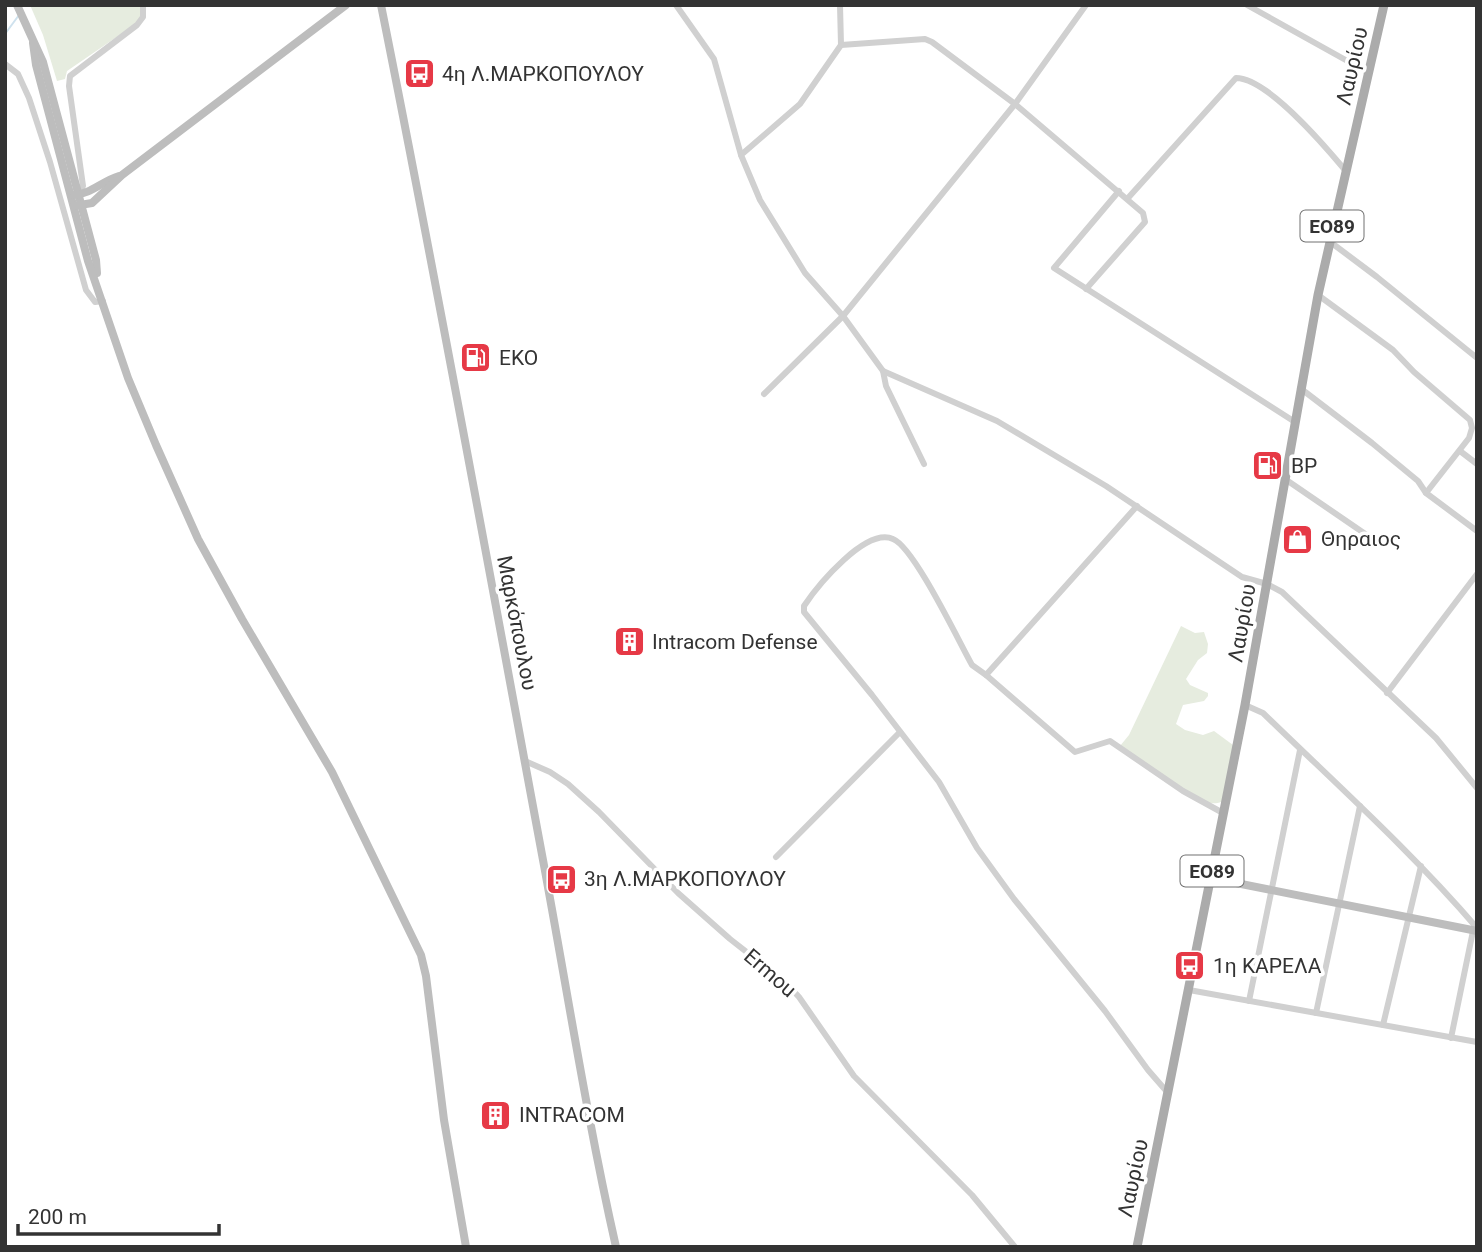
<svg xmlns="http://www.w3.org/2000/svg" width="1482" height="1252" font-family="Roboto,sans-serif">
	<rect width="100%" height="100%" fill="#fff"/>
	<g fill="#e6ecdf">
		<path d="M30 5H141V16L137 23 67 71 65 79 57 81 43 35Z"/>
		<path d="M1181 626 1195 633 1204 632 1208 644 1207 653 1198 660 1186 679 1190 685 1208 693V696L1204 701 1183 705 1176 724 1185 730 1203 735 1214 731 1233 745 1224 801C1212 806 1205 802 1194 796L1120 746 1129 735Z"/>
	</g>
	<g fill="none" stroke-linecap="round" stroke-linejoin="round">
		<path stroke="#cfe2ee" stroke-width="2" d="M5 34 19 15"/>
		<g stroke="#d0d0d0" stroke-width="6">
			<path d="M676 5 714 59 741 155"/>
			<path d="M840 5 841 45 800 104 741 155 760 200 805 273 843 316 883 371 997 421 1106 486 1242 577 1267 584 1282 592 1436 738 1477 788"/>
			<path d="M1247 5 1369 73"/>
			<path d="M841 45 925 39 932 42 1015 104 1143 213 1145 222 1086 289"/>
			<path d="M5 64 18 74 29 98 50 162 86 290 95 302 103 301"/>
			<path d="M1119 191 1054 268 1295 422"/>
			<path d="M78 195 83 186 69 86 70 76 137 25 143 17V5"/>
			<path d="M1128 198 1236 78C1267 78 1325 146 1345 170"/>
			<path d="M1329 241 1377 277 1477 358"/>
			<path d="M1318 295 1393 350 1414 372 1470 420 1472 428 1469 438 1426 493"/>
			<path d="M883 371 886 386 924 464"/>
			<path d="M1300 388 1372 443 1418 481 1426 493 1477 531"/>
			<path d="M764 394 843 316 1015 104 1086 5"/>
			<path d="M1460 451 1477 464"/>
			<path d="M1285 479 1377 542"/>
			<path d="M1137 506 986 675 1075 752 1110 741 1183 791 1223 813"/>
			<path d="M986 675 972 665C959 642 914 547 893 539 866 527 818 585 804 606V612L872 695 939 782 977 848 1014 899 1105 1011 1148 1070 1168 1093"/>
			<path d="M1387 693 1477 574"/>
			<path d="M1245 705 1263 713C1335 783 1411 851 1477 928"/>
			<path d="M525 761 550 772 568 784 599 812 678 893 730 939 785 982 799 997 854 1076 972 1195 1015 1247"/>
			<path d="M776 857 900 732"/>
			<path d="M1189 990 1477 1042"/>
			<path d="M1249 1001 1300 750"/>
			<path d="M1316 1013 1360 806"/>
			<path d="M1383 1025 1421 866"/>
			<path d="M1451 1038 1473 931"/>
		</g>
		<g stroke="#bdbdbd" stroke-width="8">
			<path d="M17 5 43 62 96 260 97 273"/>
			<path d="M381 5C438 289 490 575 543 860 567 989 587 1119 616 1247"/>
			<path d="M33 43 36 65 88 261 128 378 156 445 198 539 242 619 332 772 421 955 426 976 444 1120 466 1247"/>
			<path d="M74 195C91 194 102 181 119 176"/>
			<path d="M74 206 92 203 122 175 346 5"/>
			<path d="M1211 878 1477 931"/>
		</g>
		<path stroke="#ababab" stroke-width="9" d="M1137 1247 1245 705 1318 295 1384 5"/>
	</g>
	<defs>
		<symbol id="bus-square" viewBox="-11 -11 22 22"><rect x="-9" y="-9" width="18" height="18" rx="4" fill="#e63946" stroke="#fff"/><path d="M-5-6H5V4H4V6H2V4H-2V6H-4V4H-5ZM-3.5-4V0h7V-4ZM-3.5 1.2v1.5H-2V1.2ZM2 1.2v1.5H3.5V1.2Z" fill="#fff"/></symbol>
		<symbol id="fuel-square" viewBox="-11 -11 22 22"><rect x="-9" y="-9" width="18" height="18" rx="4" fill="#e63946" stroke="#fff"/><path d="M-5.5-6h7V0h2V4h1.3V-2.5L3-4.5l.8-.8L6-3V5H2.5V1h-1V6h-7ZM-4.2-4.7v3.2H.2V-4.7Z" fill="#fff"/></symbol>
		<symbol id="shop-square" viewBox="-11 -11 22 22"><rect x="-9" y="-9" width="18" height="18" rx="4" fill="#e63946" stroke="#fff"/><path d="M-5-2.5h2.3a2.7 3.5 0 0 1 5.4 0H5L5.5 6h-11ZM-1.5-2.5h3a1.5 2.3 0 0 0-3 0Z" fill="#fff"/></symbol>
		<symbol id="building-square" viewBox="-11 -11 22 22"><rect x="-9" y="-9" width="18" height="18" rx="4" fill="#e63946" stroke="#fff"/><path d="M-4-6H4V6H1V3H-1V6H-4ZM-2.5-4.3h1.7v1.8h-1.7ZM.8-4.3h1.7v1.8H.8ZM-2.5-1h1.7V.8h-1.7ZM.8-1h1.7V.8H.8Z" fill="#fff"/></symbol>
	</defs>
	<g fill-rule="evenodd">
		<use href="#bus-square" x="402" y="56" width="35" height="35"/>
		<use href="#fuel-square" x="458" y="340" width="35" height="35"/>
		<use href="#fuel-square" x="1250" y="448" width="35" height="35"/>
		<use href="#shop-square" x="1280" y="522" width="35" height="35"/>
		<use href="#building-square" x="612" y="624" width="35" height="35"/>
		<use href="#bus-square" x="544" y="862" width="35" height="35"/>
		<use href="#bus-square" x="1172" y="948" width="35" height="35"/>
		<use href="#building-square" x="478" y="1098" width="35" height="35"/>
	</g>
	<g text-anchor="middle" stroke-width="7" stroke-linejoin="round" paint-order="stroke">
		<g fill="#fff" stroke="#707070" stroke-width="2">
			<rect x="1300.5" y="210.5" width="63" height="31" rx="5"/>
			<rect x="1180.5" y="855.5" width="63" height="31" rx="5"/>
		</g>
		<g font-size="19" font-weight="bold" fill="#333">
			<text x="1332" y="233">ΕΟ89</text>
			<text x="1212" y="878">ΕΟ89</text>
		</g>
		<g font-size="21" fill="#333" stroke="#fff">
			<text transform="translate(1352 66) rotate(-77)" y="7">Λαυρίου</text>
			<text transform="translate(517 623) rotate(79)" y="7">Μαρκόπουλου</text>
			<text transform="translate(1242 623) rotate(-80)" y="7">Λαυρίου</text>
			<text transform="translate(770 973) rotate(41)" y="7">Ermou</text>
			<text transform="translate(1133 1178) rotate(-78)" y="7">Λαυρίου</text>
		</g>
		<g font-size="21" fill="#333" stroke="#fff" text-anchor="start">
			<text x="442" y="81">4η Λ.ΜΑΡΚΟΠΟΥΛΟΥ</text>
			<text x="499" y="365">EKO</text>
			<text x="1291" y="473">BP</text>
			<text x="1321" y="546">Θηραιος</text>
			<text x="652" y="649">Intracom Defense</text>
			<text x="584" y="886">3η Λ.ΜΑΡΚΟΠΟΥΛΟΥ</text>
			<text x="1213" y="973">1η ΚΑΡΕΛΑ</text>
			<text x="519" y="1122">INTRACOM</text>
		</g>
	</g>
	<rect width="1482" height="1252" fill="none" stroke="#333333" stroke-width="14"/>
	<path d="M18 1224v10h201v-10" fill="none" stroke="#333333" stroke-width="3.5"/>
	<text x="28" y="1224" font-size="21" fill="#333333" stroke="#ffffff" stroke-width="5" paint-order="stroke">200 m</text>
</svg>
